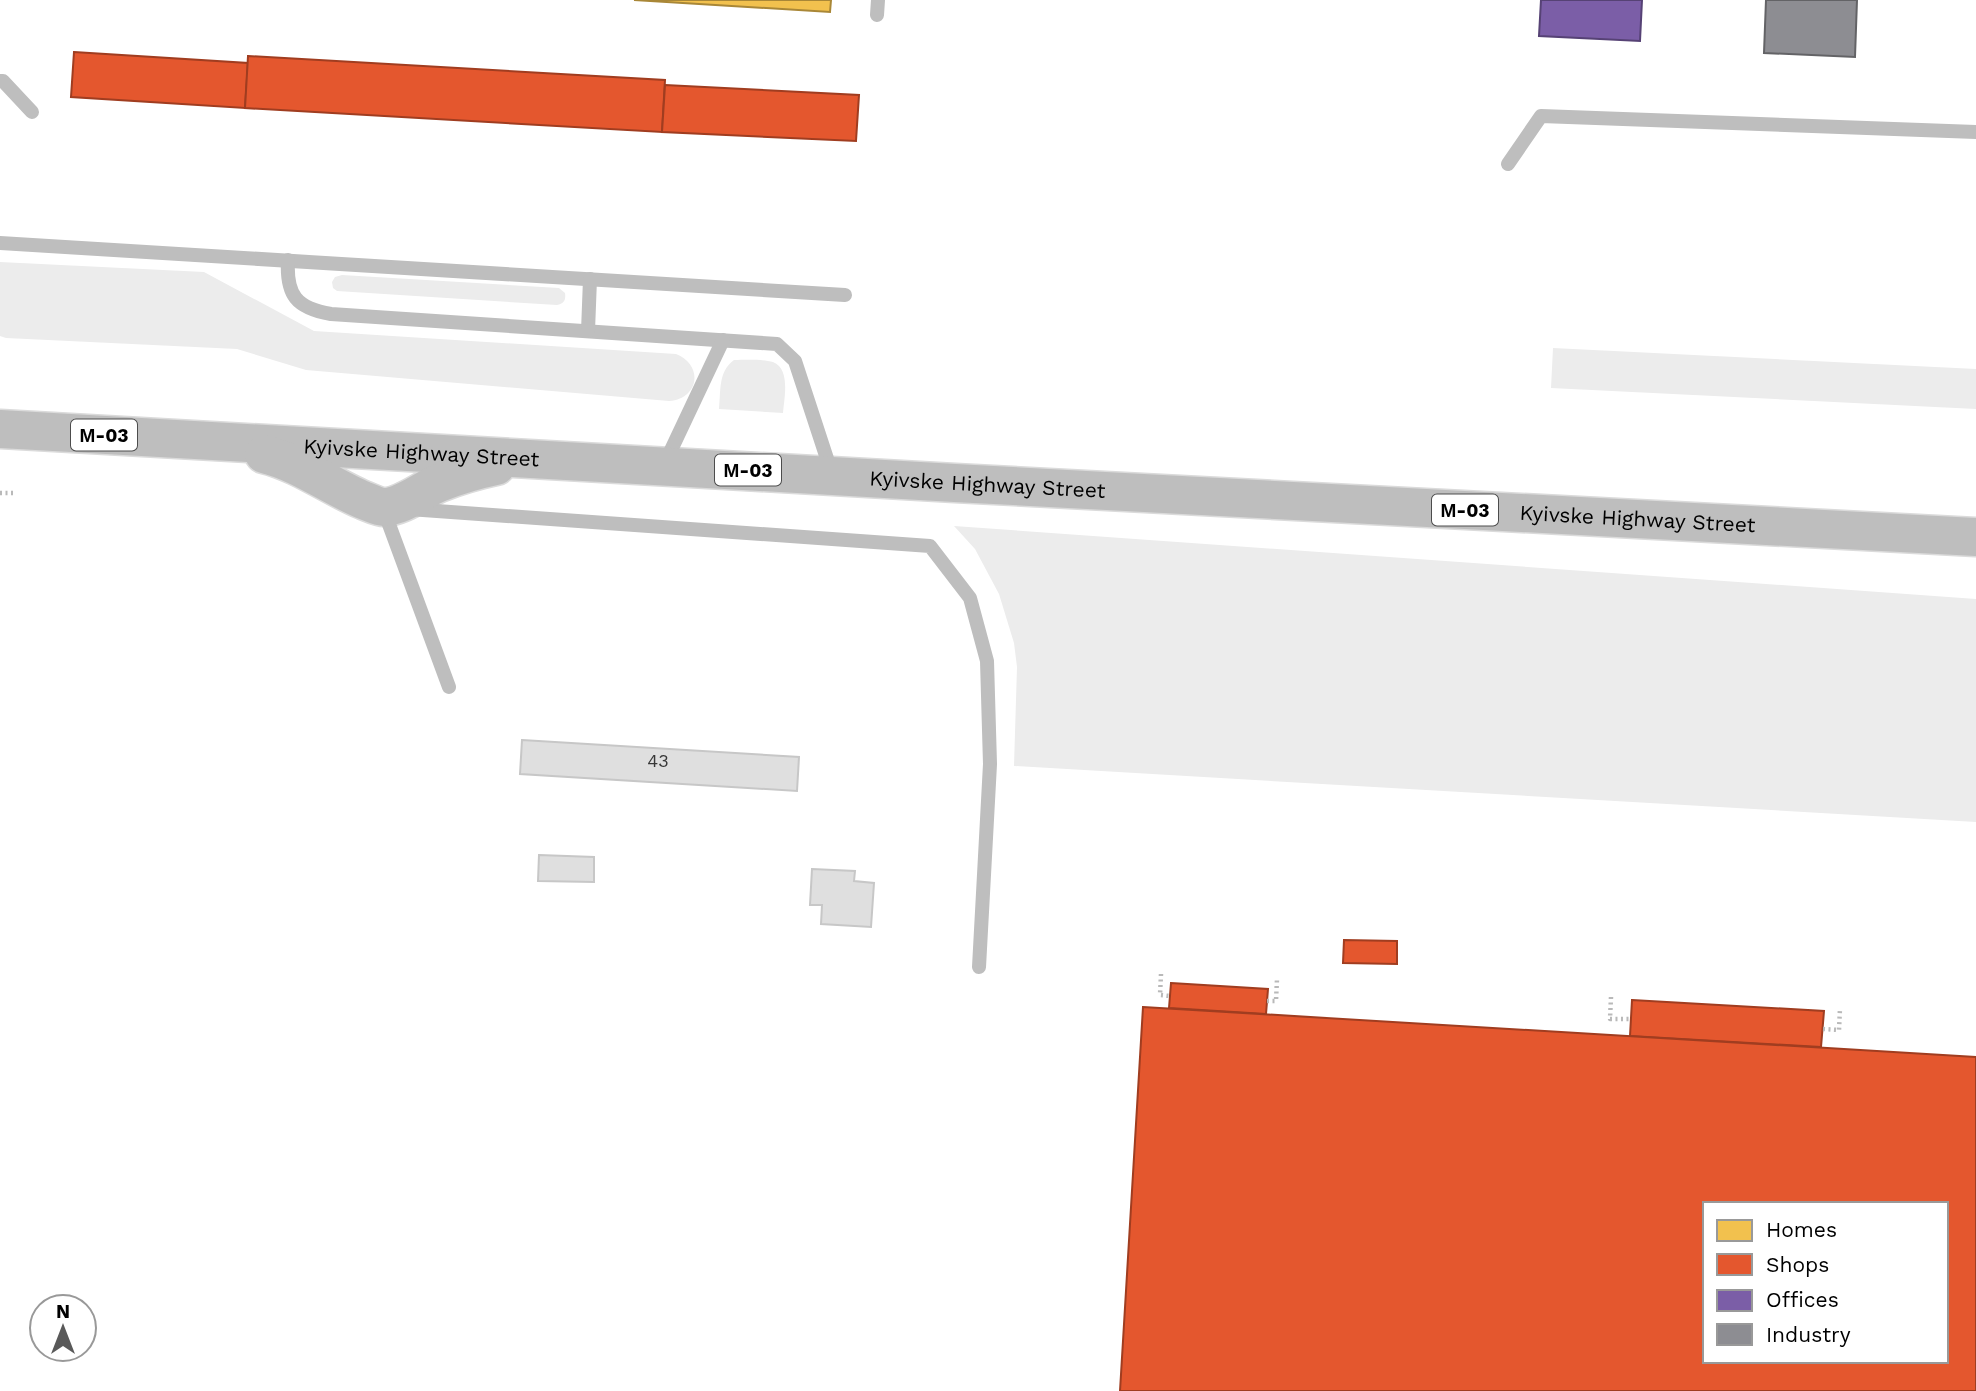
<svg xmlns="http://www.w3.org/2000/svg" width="1976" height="1391" font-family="'Work Sans',sans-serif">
	<rect width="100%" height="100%" fill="#fff"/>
	<g fill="#ececec">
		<path d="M0 262 204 272 314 331 676 354C704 365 699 399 669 401L306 370 237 349 6 338 0 336Z"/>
		<path d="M342 275 559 288 565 293C566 300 564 304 557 305L337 291 333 288 332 282 335 277Z"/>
		<path d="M1553 348 1976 369V409L1551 388Z"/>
		<path d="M734 360C744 360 763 359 773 362 791 369 784 399 783 413L719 409C721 390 718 372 734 360Z"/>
		<path d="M954 526 1976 599V822L1014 766 1017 667 1014 643 999 594 975 549Z"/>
	</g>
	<path fill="#f2c14e" stroke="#a98737" stroke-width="2" d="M634 0H831L830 12Z"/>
	<g fill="#e4572e" stroke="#a03d20" stroke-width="2" fill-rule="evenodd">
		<path d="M74 52 248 63 245 108 71 97Z"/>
		<path d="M248 56 665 80 662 132 245 108Z"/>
		<path d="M665 85 859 95 856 141 662 132Z"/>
		<path d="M1344 940 1397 941V964L1343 963Z"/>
		<path d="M1171 983 1268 989 1266 1014 1169 1008Z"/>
		<path d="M1632 1000 1824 1011 1821 1047 1630 1036Z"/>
		<path d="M1143 1007 1976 1057V1391H1120ZM1705 1204H1946V1361H1705Z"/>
	</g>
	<path fill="#7b5ea7" stroke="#564275" stroke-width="2" d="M1541 0H1642L1640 41 1539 36Z"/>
	<path fill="#8d8d92" stroke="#636366" stroke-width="2" d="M1766 0H1857L1855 57 1764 53Z"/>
	<g fill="#dfdfdf" stroke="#c7c7c7" stroke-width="2">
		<path d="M522 740 799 757 797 791 520 774Z"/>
		<path d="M539 855 594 857V882L538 881Z"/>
		<path d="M812 869 855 871 854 881 874 883 871 927 821 924 822 905H810Z"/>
	</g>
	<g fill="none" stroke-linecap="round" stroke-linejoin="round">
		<defs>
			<g id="highway">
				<path id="s1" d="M0 429 955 483 1976 537"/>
				<path d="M264 454C300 463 330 486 363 500 369 502 378 507 384 507 402 507 422 490 439 483 457 476 477 470 496 466"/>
			</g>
		</defs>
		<use href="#highway" stroke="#dbdbdb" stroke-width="41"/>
		<g stroke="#b9b9b9" stroke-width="4.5" stroke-dasharray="2 3.5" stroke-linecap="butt">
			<path d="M0 493H13"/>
			<path d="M1161 974 1160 995 1170 996"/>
			<path d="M1611 997 1610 1019H1631"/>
			<path d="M1267 1001H1276L1277 979"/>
			<path d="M1823 1029 1839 1030 1840 1008"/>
		</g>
		<g stroke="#bebebe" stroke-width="14">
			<path d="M877 15 878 0"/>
			<path d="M0 81H3L32 112"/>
			<path d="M1508 164 1541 116 1976 132"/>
			<path d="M0 243 845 295"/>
			<path d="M288 260C286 295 296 308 331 314L777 344 795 361 832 474"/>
			<path d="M588 331 590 279"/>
			<path d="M664 465 723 340"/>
			<path d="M383 508 449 687"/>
			<path d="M409 509 930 546 970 598 987 661 990 764 979 967"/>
		</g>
		<use href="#highway" stroke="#bebebe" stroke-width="38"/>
	</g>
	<g text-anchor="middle" stroke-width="7" stroke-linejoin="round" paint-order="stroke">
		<g font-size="18" fill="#383838">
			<text x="658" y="767">43</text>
		</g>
		<g fill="#fff" stroke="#4c4c4c" stroke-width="2">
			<rect x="71" y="419.5" width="66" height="31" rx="5"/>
			<rect x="715" y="454.5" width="66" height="31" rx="5"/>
			<rect x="1432" y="494.5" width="66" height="31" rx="5"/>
		</g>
		<g font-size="19" font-weight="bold" fill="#000">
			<text x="104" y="442">М-03</text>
			<text x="748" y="477">М-03</text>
			<text x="1465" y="517">М-03</text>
		</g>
		<g font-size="21" fill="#000" stroke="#fff">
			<text dy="7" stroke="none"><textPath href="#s1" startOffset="422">Kyivske Highway Street</textPath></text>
			<text dy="7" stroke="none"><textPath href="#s1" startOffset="989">Kyivske Highway Street</textPath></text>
			<text dy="7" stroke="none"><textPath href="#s1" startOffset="1640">Kyivske Highway Street</textPath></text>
		</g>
	</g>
	<rect x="1703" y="1202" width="245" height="161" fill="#ffffff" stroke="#999999" stroke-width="2"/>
	<rect x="1717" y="1220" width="35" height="21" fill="#f2c14e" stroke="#999999" stroke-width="2"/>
	<text x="1766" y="1237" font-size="21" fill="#000000">Homes</text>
	<rect x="1717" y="1254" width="35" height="21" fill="#e4572e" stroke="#999999" stroke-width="2"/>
	<text x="1766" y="1272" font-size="21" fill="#000000">Shops</text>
	<rect x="1717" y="1290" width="35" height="21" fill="#7b5ea7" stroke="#999999" stroke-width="2"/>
	<text x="1766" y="1307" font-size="21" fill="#000000">Offices</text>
	<rect x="1717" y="1324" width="35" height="21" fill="#8d8d92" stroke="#999999" stroke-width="2"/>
	<text x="1766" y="1342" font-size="21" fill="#000000">Industry</text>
	<g transform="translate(63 1328)"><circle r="33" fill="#ffffff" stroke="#999999" stroke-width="2"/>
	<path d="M0-5L12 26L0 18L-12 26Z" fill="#595959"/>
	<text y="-10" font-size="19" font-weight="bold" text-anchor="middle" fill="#000000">N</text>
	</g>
</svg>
